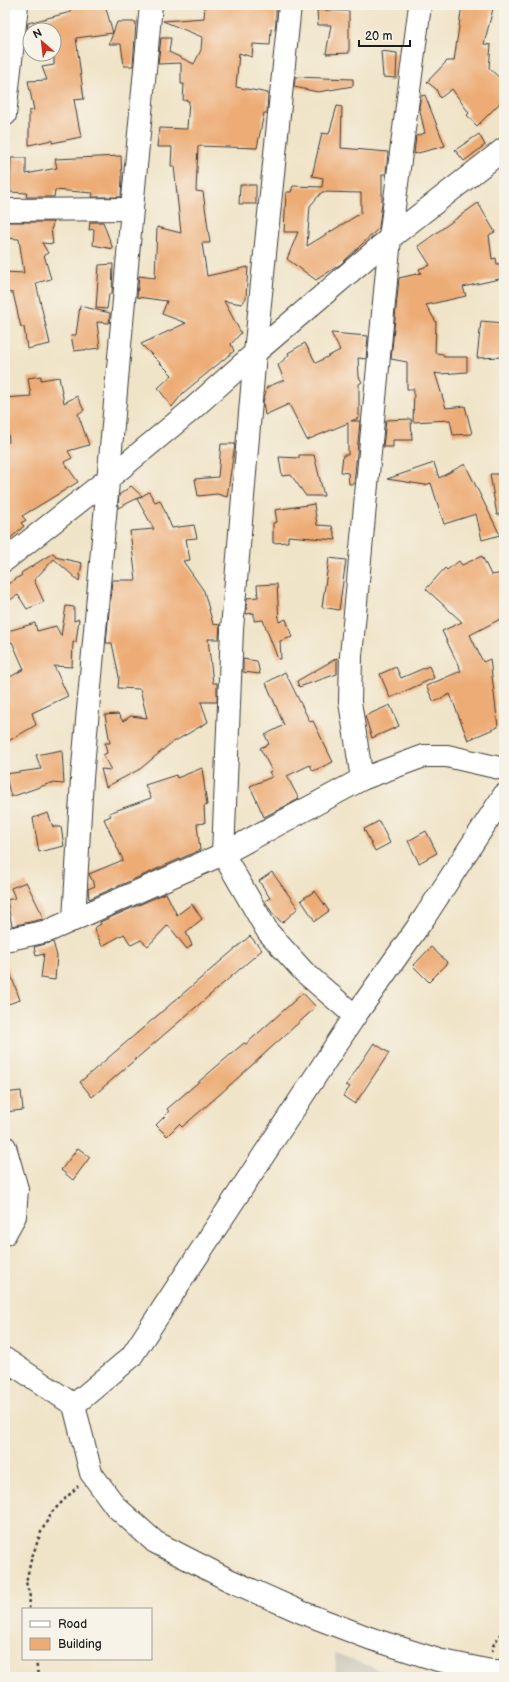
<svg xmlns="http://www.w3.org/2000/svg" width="509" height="1682" font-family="'Balsamiq Sans',sans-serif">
	<rect width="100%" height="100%" fill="#f7f3e8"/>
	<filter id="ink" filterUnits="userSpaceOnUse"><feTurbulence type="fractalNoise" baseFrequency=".025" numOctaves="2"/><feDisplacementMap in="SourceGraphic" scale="8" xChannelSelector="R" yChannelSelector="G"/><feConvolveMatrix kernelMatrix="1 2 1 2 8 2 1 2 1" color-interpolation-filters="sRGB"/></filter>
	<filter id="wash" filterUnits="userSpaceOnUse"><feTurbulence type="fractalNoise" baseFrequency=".012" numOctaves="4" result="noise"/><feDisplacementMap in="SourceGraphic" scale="16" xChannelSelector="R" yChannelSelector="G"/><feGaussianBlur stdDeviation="0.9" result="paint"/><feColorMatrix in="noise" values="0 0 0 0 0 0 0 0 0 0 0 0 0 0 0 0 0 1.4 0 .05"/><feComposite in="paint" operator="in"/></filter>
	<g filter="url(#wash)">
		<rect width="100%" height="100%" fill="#f0e4c8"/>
		<path fill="#c8c4b8" d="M335 1653 398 1677H336Z"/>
		<g id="blocks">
			<g fill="#edac76" fill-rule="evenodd">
				<path d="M68 5H105L113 33 76 38 84 99 74 100 81 137 52 143V140L29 145V111L34 110 28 81 47 80 42 67 54 65V30H27L28 23 71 12Z"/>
				<path d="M205 5H222V7L276 8V22L275 30 271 29 270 45 253 44 252 57 239 53 236 87 268 93 267 113H264L257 148 198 146 196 191 203 192 210 243H202L207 276 248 267 246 298 242 304 224 301 241 333 231 344 234 351 183 393 172 407 158 388 172 375 141 344 186 323 162 314 167 301 137 297 139 276 155 278 157 227 181 233 174 166H171L172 147H157L159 128 187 129 189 101 183 100 184 84H181V63L158 64 161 38H171L169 52 194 64 201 50 202 37 163 21 204 18Z"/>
				<path d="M462 5H494L484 44 491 45 489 68 504 82V99L477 126 467 115 469 113 452 89 440 98 436 89 427 82 447 61H454Z"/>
				<path d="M317 10 349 11V53L326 54 331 25H318Z"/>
				<path d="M117 22H136L133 66H124L121 44H109Z"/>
				<path d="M381 51 397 53 396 78 383 77Z"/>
				<path d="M295 77 353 79V86L318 92 294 87Z"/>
				<path d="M425 95 445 146 414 154 416 136 425 133 419 107 421 96Z"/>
				<path d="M337 106 342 107 341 148 388 152 386 174H382V203L379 228 341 264 316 280 287 259 298 232H284L286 192H291L293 186 322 187 323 178 312 176 322 133 329 134ZM322 192 361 193V213L307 246 310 206Z"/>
				<path d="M479 134 485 145 464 161 455 150Z"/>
				<path d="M121 156 122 178 121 197H92L93 193 55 190 54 197H26L27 193 10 192 11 158H26V174L57 168 55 159Z"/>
				<path d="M240 185H256V204H239Z"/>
				<path d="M478 203 495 232 489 235 492 259 496 258 497 264H504V278L463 287 466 296 426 305 436 322 435 353 443 354 444 357H467V372L440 374 435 373 446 408 465 406 472 434 453 435 450 420 413 422 414 389H407V362L391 359 399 278 421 273 419 269 430 265 418 246Z"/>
				<path d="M7 222H53L52 228H51L53 244 42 243 48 253 44 255 51 279 36 283 50 344 27 349 24 327H21L13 293 5 292V272L24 273 19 239 6 238Z"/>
				<path d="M90 222H103L113 249 93 245 94 229 89 230Z"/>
				<path d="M113 264 112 294H109L107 309 96 308 99 265Z"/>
				<path d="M80 306 110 313 109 323 97 322 100 348 74 351 71 335H76Z"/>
				<path d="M481 321 504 323V357L477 358Z"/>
				<path d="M331 333 368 336 366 359 358 358 359 377 362 382 359 384V418L351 421H360L354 484H349L348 473 341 472 343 455H348V423L307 440 289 404 265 415 263 402 267 387 284 380 278 365 289 355 288 353 305 343 316 363 340 350Z"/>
				<path d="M41 376V380L59 377 64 403 77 396 84 410 78 414 89 445 68 451 72 458 64 462 78 482 22 516 26 520 21 523 24 526 5 543V444L9 442 5 398 31 396 28 378Z"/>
				<path d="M411 419 412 440H393V447H383L386 420Z"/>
				<path d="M221 444H235L227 497 217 494 198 496 195 479 218 477Z"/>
				<path d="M299 455H314L324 496H306L291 475 282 476 279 457 299 458Z"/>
				<path d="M434 463 439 478 465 464 500 535 482 540 476 514 444 524 431 483 425 485 387 479Z"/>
				<path d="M490 474H504V514L497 515Z"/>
				<path d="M131 486 142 496 118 508 119 495Z"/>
				<path d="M149 492 155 502 160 500 172 528 194 525 197 538 186 539 190 560 183 561 204 591 213 624 220 625 219 639H208L213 683H217V702H201L208 722 170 744 140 769 106 787 101 769 111 770 103 755 107 753 105 743H110L105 715 118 714 123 721 131 716 147 718 140 689 118 688 119 677 112 643H106L112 580H136L130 531 154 529 137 499Z"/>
				<path d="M314 504 317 525 332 526 336 540 288 536V542L273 543V523L277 522 275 510Z"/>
				<path d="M53 553 56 556 55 557 82 563 79 581 54 559 34 580 44 602 27 609 18 595 5 603V586L22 575 21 573Z"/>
				<path d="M482 556 491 575 504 573V617L470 635 483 662 490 659 498 727 468 740 450 694 434 702 426 686 461 671 442 631 462 622 426 589 445 568 447 570 459 561 462 565Z"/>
				<path d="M329 558 346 560 339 610 322 607Z"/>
				<path d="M277 584 279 622 286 619 292 637 280 641 281 659H278L263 620 254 621V613L246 614 247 598 258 597 257 585Z"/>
				<path d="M66 606 74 607V621L79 619 76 642H73L72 667 54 666 68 696 32 713 36 725 5 743V680L24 669 12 642 5 643V632L35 623 37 631 56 626 61 636Z"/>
				<path d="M337 658V674L299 687 297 681Z"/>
				<path d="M243 659 257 661 260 674 243 672Z"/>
				<path d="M429 666 434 678 390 698 380 674 396 667 401 678Z"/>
				<path d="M285 672 310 722 313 721 333 762 313 771 310 765 287 776 299 799 264 817 250 786 272 777 269 772 272 771 260 748 269 744 265 735 284 725 266 683Z"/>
				<path d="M390 705 399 726 372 738 365 716Z"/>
				<path d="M62 750 64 784 51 783 11 797 5 774 41 769 36 755Z"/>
				<path d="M202 768 207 805 204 806 205 823 197 824 200 850 89 899 88 889 95 886 89 874 123 860 104 819 111 816 109 813 151 798 145 785 176 775 177 778Z"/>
				<path d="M48 813 53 827H61L64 846 39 852 33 818Z"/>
				<path d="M379 821 390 843 375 851 364 829Z"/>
				<path d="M426 831 437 853 419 863 408 841Z"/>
				<path d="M272 872 298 908 282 923 271 911 265 901 270 898 259 881Z"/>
				<path d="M26 882 41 912 43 919 12 926 7 900 15 898 11 888Z"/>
				<path d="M315 891 329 911 315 921 301 900Z"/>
				<path d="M166 893 177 915 192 904 202 919 186 932 192 945 187 949 168 925 148 946 141 940 131 945 124 934 102 946 94 928 101 924 100 922Z"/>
				<path d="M250 936 262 950 92 1097 80 1082Z"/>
				<path d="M53 942 57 956 55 980 41 978 44 954 36 956 34 947Z"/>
				<path d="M431 947 448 963 429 982 413 966Z"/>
				<path d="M5 964H7L20 1000 5 1005Z"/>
				<path d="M303 993 316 1007 219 1095 182 1127 179 1124 167 1136 156 1125 169 1112 167 1109 244 1043 246 1044Z"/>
				<path d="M374 1043 389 1053 355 1104 343 1096 350 1087 346 1085Z"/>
				<path d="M21 1091 23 1110 5 1112V1093Z"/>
				<path d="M78 1148 90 1157 73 1180 61 1170Z"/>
			</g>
		</g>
	</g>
	<g filter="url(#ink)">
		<use href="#blocks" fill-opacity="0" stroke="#3c3a36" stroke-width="1"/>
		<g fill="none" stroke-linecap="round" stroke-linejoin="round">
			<defs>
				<g id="minor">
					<path d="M290 5 255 353 232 629 223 854 268 932 304 972 355 1016"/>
					<path d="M5 115 17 5"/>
					<path d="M5 210 132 209"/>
					<path d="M5 560 108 479 189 412 255 353 390 238 504 149"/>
					<path d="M362 779 350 702 351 656 390 238 420 5"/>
					<path d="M74 920 82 778 132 209 151 5"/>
					<path d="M5 940 48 931 223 854 362 779 424 756H447L504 769"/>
					<path d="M5 1147 17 1189 15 1216 5 1234"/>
					<path d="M5 1359 74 1405 91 1473 116 1507 155 1542 229 1580 301 1612 369 1638 438 1660 491 1671H504"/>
					<path d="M74 1405 131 1357 355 1016 424 918 504 795"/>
				</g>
			</defs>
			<use href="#minor" stroke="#3c3a36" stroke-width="24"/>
			<g stroke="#3c3a36" stroke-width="2.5" stroke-dasharray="3 3" stroke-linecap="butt">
				<path d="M29 1609 30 1597 26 1582 31 1560 41 1532 52 1512 78 1486"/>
				<path d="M492 1652 493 1646 504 1628"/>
				<path d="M36 1659 38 1677"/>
			</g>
			<use href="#minor" stroke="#fff" stroke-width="22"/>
		</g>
	</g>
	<rect width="509" height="1682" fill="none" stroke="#f7f3e8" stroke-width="20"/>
	<rect x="22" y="1608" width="130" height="52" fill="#f7f3e8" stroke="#9f9d96"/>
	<rect x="30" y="1621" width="20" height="6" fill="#ffffff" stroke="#9f9d96"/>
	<text x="58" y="1628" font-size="12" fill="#1c1c1c">Road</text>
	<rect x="30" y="1638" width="20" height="12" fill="#edac76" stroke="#9f9d96"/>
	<text x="58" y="1648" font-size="12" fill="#1c1c1c">Building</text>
	<g transform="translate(42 42) rotate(332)"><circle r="19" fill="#f7f3e8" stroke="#9f9d96"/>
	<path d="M0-3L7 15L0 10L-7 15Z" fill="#c8321e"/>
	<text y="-6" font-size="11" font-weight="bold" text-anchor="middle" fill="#1c1c1c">N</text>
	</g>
	<path d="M359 40v6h51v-6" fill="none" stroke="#1c1c1c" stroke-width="2"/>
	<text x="365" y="40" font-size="12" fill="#1c1c1c" stroke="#f7f3e8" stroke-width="3" paint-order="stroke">20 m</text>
</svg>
